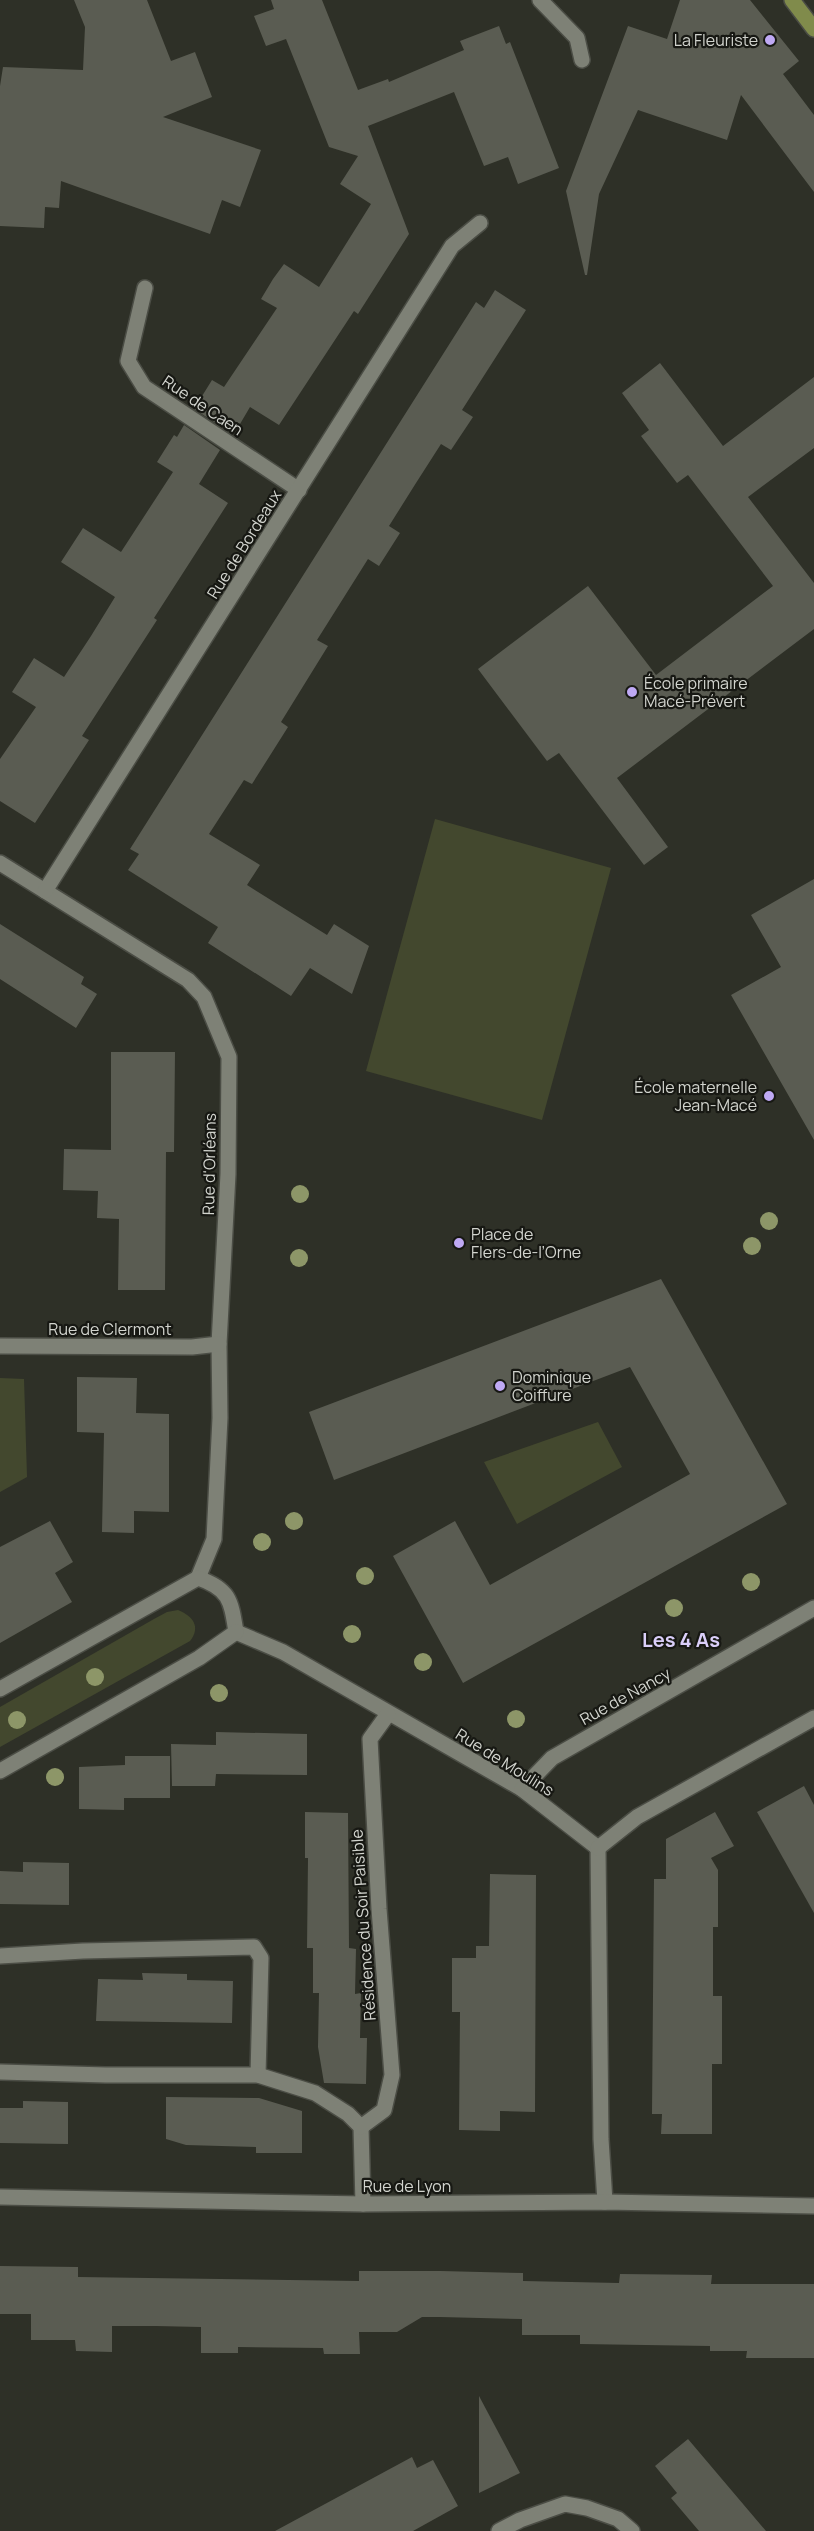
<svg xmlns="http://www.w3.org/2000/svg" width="814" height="2531" font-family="Manrope,sans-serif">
	<rect width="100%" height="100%" fill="#2e3027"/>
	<g fill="#43482e">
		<path d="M435 819 611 868 542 1120 366 1071Z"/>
		<path d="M0 1378 24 1379 27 1477 0 1492Z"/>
		<path d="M598 1422 622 1467 517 1524 484 1462Z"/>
		<path d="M178 1610C193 1616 201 1627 190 1641L0 1747V1707L154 1619 167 1612Z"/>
	</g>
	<g fill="#5a5c52">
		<path d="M74 0H147L171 61 195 52 212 97 163 117 261 150 240 207 222 200 210 234 61 181 59 208 45 207 44 228 0 226V86L3 67 83 70 85 27Z"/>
		<path d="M271 0H322L358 90 388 79 389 82 464 50 460 41 499 26 506 44 510 42 559 168 518 184 508 157 484 166 454 92 368 126 409 234 358 314 354 311 279 425 250 407 240 424 237 422 231 433 194 409 212 380 224 387 277 308 261 299 273 279 284 264 319 287 371 204 340 184 358 156 329 147 286 39 266 46 254 16 274 9Z"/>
		<path d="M680 0H750L799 61 783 74 814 115V192L741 95 727 140 638 110 599 194 587 275H585L566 191 628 26 667 39Z"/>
		<path d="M495 290 526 310 462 410 473 417 451 450 441 444 416 483 389 526 400 533 379 566 368 559 317 640 328 646 281 722 288 727 252 784 244 780 209 834 260 865 247 885 327 935 334 924 369 946 352 994 310 968 291 996 208 943 218 927 128 870 139 854 130 849 476 302 484 308Z"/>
		<path d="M660 363 723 446 814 377V448L748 497 814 583V629L617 778 668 847 644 865 559 753 547 761 478 669 588 586 656 675 773 586 688 475 677 483 641 436 649 430 622 393Z"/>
		<path d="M184 425 220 450 199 484 228 503 154 618 157 620 82 736 89 740 35 823 0 801V759L36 707 12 692 34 658 64 677 91 636 115 597 61 562 83 528 121 552 173 472 157 462 174 435 177 437Z"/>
		<path d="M814 879V1140L731 995 781 967 751 915Z"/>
		<path d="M0 924 84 977 81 984 97 994 76 1028 0 979Z"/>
		<path d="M111 1052H175L174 1152H166L165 1290H118L119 1219 97 1218 98 1191 63 1190 64 1149 111 1150Z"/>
		<path d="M661 1279 787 1504 463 1683 393 1556 455 1521 490 1585 690 1474 630 1367 334 1480 309 1412Z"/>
		<path d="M77 1377 137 1378 136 1413 169 1414V1512L134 1511V1533L102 1532 104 1433 77 1432Z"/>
		<path d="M50 1521 73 1562 55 1573 72 1602 0 1643V1547Z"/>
		<path d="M216 1732 307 1734V1775L216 1774 215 1786H172L171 1744 216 1745Z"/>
		<path d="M125 1756H170V1798H124V1810L79 1809V1767L125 1765Z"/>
		<path d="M804 1786 814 1805V1913L757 1812Z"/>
		<path d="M305 1812 348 1813 349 1948 356 1949 355 1994 361 1993 360 2038H367L366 2084 324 2083 318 2047 319 1993H313V1948H307L308 1858H305Z"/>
		<path d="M715 1812 734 1846 711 1858 718 1870V1927H713V1996H722V2064H712V2134H661L662 2114H652L654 1879H666V1839Z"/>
		<path d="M23 1862 69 1863V1905L0 1904V1871L23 1872Z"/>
		<path d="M490 1874 536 1875 535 2112 500 2111V2131L459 2130 460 2012H452V1958H476V1946H489Z"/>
		<path d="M142 1973 187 1974V1980L233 1981 232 2023 96 2021 98 1979 143 1980Z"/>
		<path d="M166 2097 259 2098 302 2111V2153H256V2147L186 2145 166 2139Z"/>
		<path d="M23 2101 68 2102V2144L0 2143V2108H23Z"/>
		<path d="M0 2266 78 2267V2277L359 2281V2271H441L523 2273V2281L619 2283 620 2274 712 2275 711 2284H814V2358H746L747 2351H710V2346L580 2344V2335H522V2319L440 2317H422L397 2332H359L360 2354H324L323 2348 238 2347V2353H201V2327L156 2326H112V2352L76 2351 75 2340H31V2314H0Z"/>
		<path d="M479 2396 520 2473 479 2493Z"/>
		<path d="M688 2439 699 2452 766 2531H699L671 2498 677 2493 655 2466Z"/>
		<path d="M412 2457 417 2468 433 2460 458 2506 413 2531H275Z"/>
	</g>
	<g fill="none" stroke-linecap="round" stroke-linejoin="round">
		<defs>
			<g id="minor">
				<path d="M540 0 577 38 582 60"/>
				<path d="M145 288 128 361 144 387 299 490"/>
				<path d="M0 863 188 980 204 997 229 1057 228 1174 219 1344 220 1418 214 1539 198 1578"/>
				<path d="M45 891 452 246 480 223"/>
				<path d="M0 1346 192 1347 219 1344"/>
				<path d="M236 1632 283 1652 522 1789 598 1848"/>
				<path d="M0 1689 198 1578C230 1589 231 1601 236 1632"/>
				<path d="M0 1771 199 1658 236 1632"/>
				<path d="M522 1789 552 1758 814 1608"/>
				<path d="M598 1848 601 2139 605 2202"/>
				<path d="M598 1848 637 1817 814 1718"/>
				<path d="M0 1956 83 1951 254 1947 261 1958 258 2075"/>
				<path d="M0 2072 106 2075H258L315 2093 348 2114 361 2127 363 2204"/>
				<path d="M361 2127 384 2110 392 2075 379 1909 370 1739 388 1714"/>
				<path d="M0 2197 363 2204 605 2202 814 2206"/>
				<path d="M499 2531 520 2520 565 2504 587 2508 618 2519 632 2531"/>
			</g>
			<path id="major" d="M792 0 814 29"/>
		</defs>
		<use href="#minor" stroke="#4b4d45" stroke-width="18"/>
		<use href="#major" stroke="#4b4d45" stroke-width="18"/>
		<use href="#minor" stroke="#7e8176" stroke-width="15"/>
		<use href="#major" stroke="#808b4b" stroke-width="15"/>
	</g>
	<g fill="#8d9668">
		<circle cx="300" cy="1194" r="9"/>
		<circle cx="769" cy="1221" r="9"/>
		<circle cx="752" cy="1246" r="9"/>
		<circle cx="299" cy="1258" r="9"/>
		<circle cx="294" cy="1521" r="9"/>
		<circle cx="262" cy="1542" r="9"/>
		<circle cx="365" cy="1576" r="9"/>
		<circle cx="751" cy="1582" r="9"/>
		<circle cx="674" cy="1608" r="9"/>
		<circle cx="352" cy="1634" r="9"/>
		<circle cx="423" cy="1662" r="9"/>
		<circle cx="95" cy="1677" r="9"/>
		<circle cx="219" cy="1693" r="9"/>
		<circle cx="516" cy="1719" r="9"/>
		<circle cx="17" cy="1720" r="9"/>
		<circle cx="55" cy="1777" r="9"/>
	</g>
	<g fill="#bfa9f4" stroke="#171813" stroke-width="2">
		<circle cx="770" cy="40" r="6"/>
		<circle cx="632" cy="692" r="6"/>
		<circle cx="769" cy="1096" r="6"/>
		<circle cx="459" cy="1243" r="6"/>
		<circle cx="500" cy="1386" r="6"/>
	</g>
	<g text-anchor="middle" stroke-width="4.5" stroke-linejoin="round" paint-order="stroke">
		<g font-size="16" fill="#d2d4ce" stroke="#171813" text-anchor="start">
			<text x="758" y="46" text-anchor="end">La Fleuriste</text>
			<text x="644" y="689">École primaire<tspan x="644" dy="18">Macé-Prévert</tspan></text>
			<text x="757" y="1093" text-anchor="end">École maternelle<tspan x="757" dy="18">Jean-Macé</tspan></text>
			<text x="471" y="1240">Place de<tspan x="471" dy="18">Flers-de-l’Orne</tspan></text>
			<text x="512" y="1383">Dominique<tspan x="512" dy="18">Coiffure</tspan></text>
		</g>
		<g font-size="16" fill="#d2d4ce" stroke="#171813">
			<text transform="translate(203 405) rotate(34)" y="6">Rue de Caen</text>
			<text transform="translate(244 544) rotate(-58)" y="6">Rue de Bordeaux</text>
			<text transform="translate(209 1164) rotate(-89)" y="6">Rue d'Orléans</text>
			<text x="110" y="1335">Rue de Clermont</text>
			<text transform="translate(625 1696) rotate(-29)" y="6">Rue de Nancy</text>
			<text transform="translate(505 1762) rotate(32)" y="6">Rue de Moulins</text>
			<text transform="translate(363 1925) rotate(-94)" y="6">Résidence du Soir Paisible</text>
			<text x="407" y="2192">Rue de Lyon</text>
		</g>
		<g font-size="20" font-weight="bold" fill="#dacef9" stroke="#171813">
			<text x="681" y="1647">Les 4 As</text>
		</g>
	</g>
</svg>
